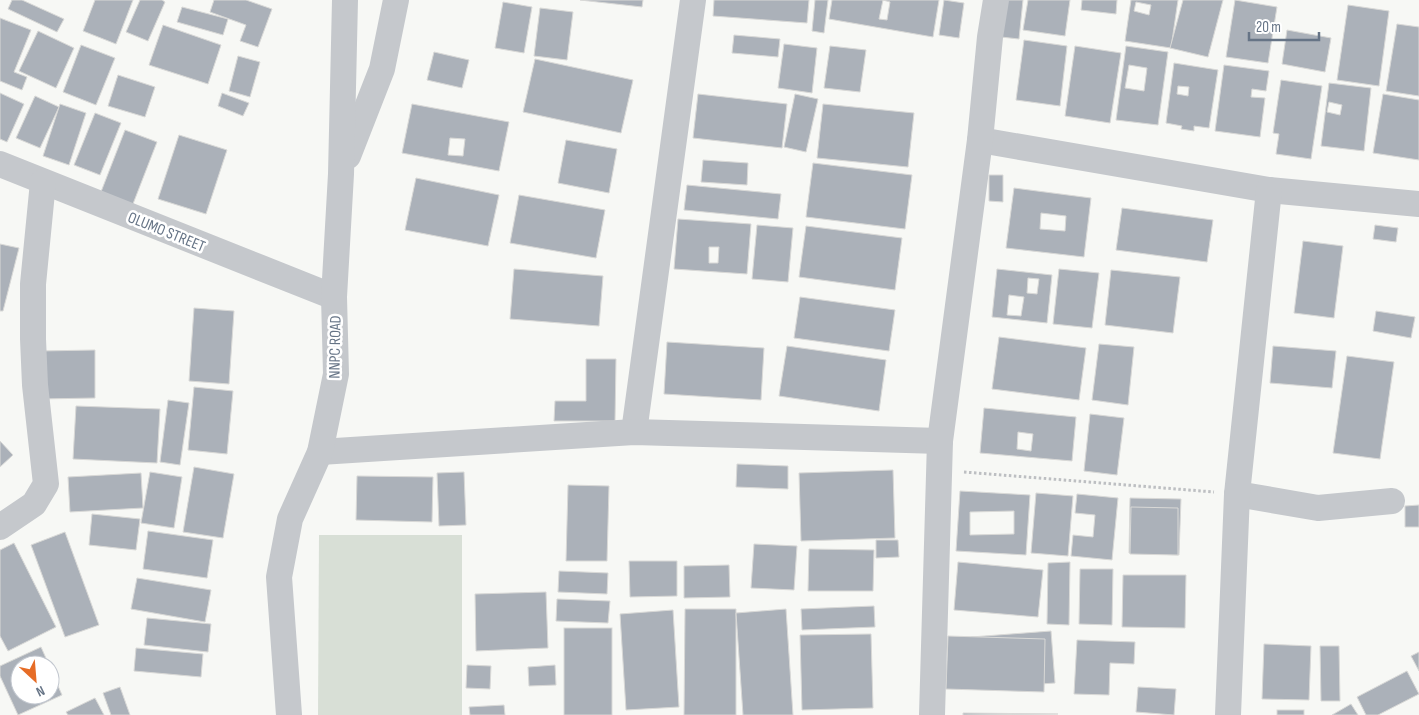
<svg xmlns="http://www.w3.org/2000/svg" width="1419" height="715" font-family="'Sofia Sans Condensed',sans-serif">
	<rect width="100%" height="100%" fill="#f7f8f5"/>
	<path fill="#d8dfd6" d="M319 535H462V715H318Z"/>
	<g fill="#abb1b9" stroke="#d9d9d7" fill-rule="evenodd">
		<path d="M12 0H22L64 19 57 32 8 9Z"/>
		<path d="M95 0H133L116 44 83 31Z"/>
		<path d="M140 0H162L165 2 148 41 126 32Z"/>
		<path d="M214 0H246L272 9 258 47 240 41 246 25 210 12Z"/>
		<path d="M580 0H643L642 7Z"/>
		<path d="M714 0H809L807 23 713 16Z"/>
		<path d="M815 0H828L824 33 812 31Z"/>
		<path d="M832 0H939L933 37 829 19ZM883 0 890 2 887 20 879 19Z"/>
		<path d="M944 0 964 3 959 38 939 35Z"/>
		<path d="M1005 0H1023L1019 39 1001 37Z"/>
		<path d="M1028 0H1070L1065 36 1023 30Z"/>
		<path d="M1082 0H1117L1116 14 1081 10Z"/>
		<path d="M1131 0H1178L1171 48 1125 41ZM1136 2 1151 5 1149 15 1134 11Z"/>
		<path d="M1183 0H1223L1208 57 1170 48Z"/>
		<path d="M1235 0 1277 7 1268 63 1226 57Z"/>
		<path d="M503 2 532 7 524 53 495 48Z"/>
		<path d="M1348 5 1389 11 1379 86 1337 80Z"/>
		<path d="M182 7 228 19 223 35 177 22Z"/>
		<path d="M540 8 573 12 567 60 534 56Z"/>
		<path d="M0 18 31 30 14 72 27 77 22 90 0 81Z"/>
		<path d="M1397 24 1419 27V96L1386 91Z"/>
		<path d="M163 25 221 45 208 84 149 65Z"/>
		<path d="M1287 30 1331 38 1325 72 1282 64Z"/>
		<path d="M38 31 74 48 56 88 19 71Z"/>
		<path d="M734 35 780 39 778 57 732 53Z"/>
		<path d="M1024 40 1067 46 1060 106 1016 100Z"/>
		<path d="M784 44 817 48 812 93 778 88Z"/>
		<path d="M81 45 115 58 96 105 63 92Z"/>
		<path d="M830 46 866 50 860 92 824 88Z"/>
		<path d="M1075 46 1121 53 1110 123 1065 116Z"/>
		<path d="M1126 46 1168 52 1158 125 1116 120ZM1129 65 1147 68 1144 91 1125 88Z"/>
		<path d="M434 52 469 60 462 88 427 80Z"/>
		<path d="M238 56 260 62 250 97 229 91Z"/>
		<path d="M535 59 633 80 621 133 523 112Z"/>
		<path d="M1174 63 1218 70 1209 128 1194 126V131L1181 129 1182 126 1166 123ZM1178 86 1189 87 1188 96 1177 94Z"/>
		<path d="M1224 65 1269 71 1266 91 1252 89 1251 97 1265 98 1260 137 1215 131Z"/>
		<path d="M118 75 155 87 145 117 108 106Z"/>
		<path d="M1281 80 1322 86 1311 159 1276 154 1279 134 1273 133Z"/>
		<path d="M1329 83 1371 88 1364 151 1321 146ZM1329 102 1342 105 1340 115 1327 112Z"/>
		<path d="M0 93 24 104 7 142 0 139Z"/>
		<path d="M222 93 249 103 243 116 218 106Z"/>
		<path d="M698 94 787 104 782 148 693 138Z"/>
		<path d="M795 94 818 99 806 152 784 147Z"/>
		<path d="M1383 94 1419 100V160L1373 153Z"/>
		<path d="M35 96 59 107 40 148 16 138Z"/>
		<path d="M60 104 86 113 69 165 43 156Z"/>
		<path d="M412 104 509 122 499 171 402 153ZM450 138 465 139 463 156 448 155Z"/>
		<path d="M823 104 914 113 908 167 817 158Z"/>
		<path d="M95 113 121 123 100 175 74 165Z"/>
		<path d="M125 130 157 142 131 209 99 197Z"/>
		<path d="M179 135 227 150 206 214 158 199Z"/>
		<path d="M566 140 617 149 609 193 558 183Z"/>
		<path d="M703 160 748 163 747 185 701 182Z"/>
		<path d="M813 163 912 175 905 229 806 217Z"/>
		<path d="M989 175H1003V202L989 201Z"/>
		<path d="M416 178 499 195 488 246 405 230Z"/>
		<path d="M687 185 781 194 778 219 684 210Z"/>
		<path d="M1014 188 1091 198 1084 257 1006 248ZM1041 213 1066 216 1065 231 1040 229Z"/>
		<path d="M519 195 605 210 596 258 510 243Z"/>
		<path d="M1122 208 1213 220 1207 262 1116 250Z"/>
		<path d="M678 219 751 224 747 274 674 269ZM709 247H719L718 263H709Z"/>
		<path d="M757 225 793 228 788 282 752 279Z"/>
		<path d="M1375 225 1398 228 1396 242 1373 239Z"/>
		<path d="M806 226 902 238 895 290 799 277Z"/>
		<path d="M1303 241 1343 246 1334 318 1294 313Z"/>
		<path d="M0 244 19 248 3 311H0Z"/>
		<path d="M514 269 603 276 599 326 510 319Z"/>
		<path d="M997 269 1052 275 1047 323 992 317ZM1028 278 1039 279 1037 294 1027 293ZM1009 295 1024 297 1021 316 1007 315Z"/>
		<path d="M1059 269 1099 273 1092 328 1053 324Z"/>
		<path d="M1111 270 1180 277 1173 333 1105 325Z"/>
		<path d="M800 297 895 310 889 351 794 338Z"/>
		<path d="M194 308 234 311 229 384 189 381Z"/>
		<path d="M1376 311 1415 317 1411 338 1373 331Z"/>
		<path d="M999 337 1086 348 1079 400 992 389Z"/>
		<path d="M667 342 764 348 761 400 664 394Z"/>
		<path d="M1099 344 1134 347 1128 405 1092 400Z"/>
		<path d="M787 346 886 360 879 411 779 396Z"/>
		<path d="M1273 346 1336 351 1332 388 1270 383Z"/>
		<path d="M95 350V398L40 399V351Z"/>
		<path d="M1347 356 1394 362 1380 459 1333 453Z"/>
		<path d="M586 359H616L615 421H554L555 401H586Z"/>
		<path d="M194 387 233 391 227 454 188 450Z"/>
		<path d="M168 400 189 403 180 465 160 462Z"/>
		<path d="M76 406 160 409 157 463 73 459Z"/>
		<path d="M984 408 1076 417 1072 461 980 453ZM1018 432 1033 434 1031 451 1017 449Z"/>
		<path d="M1090 414 1124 418 1117 475 1084 471Z"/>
		<path d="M0 441 13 455 0 467Z"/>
		<path d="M737 464 788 466V489L736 487Z"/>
		<path d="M194 467 234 474 223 538 183 532Z"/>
		<path d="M893 470 895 538 801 541 799 473Z"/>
		<path d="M150 472 182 477 174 528 141 523Z"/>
		<path d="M464 472 466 525 439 526 437 473Z"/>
		<path d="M141 473 143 508 70 512 68 477Z"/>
		<path d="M357 476 433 477 432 522 356 520Z"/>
		<path d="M568 485 609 486 607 561H566Z"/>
		<path d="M960 491 1030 495 1026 555 956 551ZM1014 511V534L970 535V512Z"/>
		<path d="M1036 493 1073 496 1068 556 1031 553Z"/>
		<path d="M1077 494 1118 498 1112 560 1071 556 1073 535 1093 537 1095 515 1075 513Z"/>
		<path d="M1130 498 1181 499 1179 555 1129 553Z"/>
		<path d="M1419 505V527H1405V506Z"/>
		<path d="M1131 507 1178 508V555L1130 554Z"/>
		<path d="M92 514 140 519 136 550 89 545Z"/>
		<path d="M148 531 213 540 207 578 143 569Z"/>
		<path d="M65 532 99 625 65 637 31 545Z"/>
		<path d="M876 540H898L899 557 876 558Z"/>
		<path d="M14 543 56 627 8 651 0 636V550Z"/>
		<path d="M754 544 797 546 794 590 751 588Z"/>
		<path d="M809 549 874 550 873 591H808Z"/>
		<path d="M629 561H677V596L630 597Z"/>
		<path d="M958 562 1043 570 1038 617 954 610Z"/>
		<path d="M1070 562 1069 625 1047 624 1048 563Z"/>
		<path d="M729 565 730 597 684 598V566Z"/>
		<path d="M1080 569H1113L1112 625 1079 624Z"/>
		<path d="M559 571 608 573 607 594 558 592Z"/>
		<path d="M1123 575H1186L1185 628 1122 627Z"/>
		<path d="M137 578 211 590 205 622 131 609Z"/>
		<path d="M546 592 548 648 476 651 475 594Z"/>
		<path d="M557 599 610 601 608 623 556 621Z"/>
		<path d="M874 606 875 627 802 630 801 609Z"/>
		<path d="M685 609H736V715H684Z"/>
		<path d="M786 609 793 715H743L736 613Z"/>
		<path d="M673 610 679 707 626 710 620 614Z"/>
		<path d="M147 618 211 624 208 652 144 645Z"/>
		<rect x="564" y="628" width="48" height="87"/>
		<path d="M1051 631 1055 683 1012 686V681L974 684 971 637Z"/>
		<path d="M871 634 873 708 802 710 800 635Z"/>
		<path d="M948 636 1045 639 1044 692 946 689Z"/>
		<path d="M1077 640 1135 642 1134 664 1110 663 1109 695 1074 694Z"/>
		<path d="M1264 644 1311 646 1309 700 1262 699Z"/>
		<path d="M1320 646H1339L1340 701H1321Z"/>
		<path d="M41 647 49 665H20V695H50V668L62 695 18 715 0 676V666Z"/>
		<path d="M136 648 203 654 201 677 134 671Z"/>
		<path d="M1419 652V671L1411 656Z"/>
		<path d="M467 665 491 666 490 689 466 688Z"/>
		<path d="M555 665 556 685 529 686 528 667Z"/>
		<path d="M1407 671 1419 694 1378 715H1366L1357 697Z"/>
		<path d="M120 687 130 715H111L103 693Z"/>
		<path d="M1138 687 1176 689 1174 715 1136 712Z"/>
		<path d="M95 698 104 715H68L66 712Z"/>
		<path d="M1351 704 1358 715H1332Z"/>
		<path d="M504 705 505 715H470L469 707Z"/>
		<rect x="1277" y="710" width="27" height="5"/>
		<path d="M963 713 1058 714 963 715Z"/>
	</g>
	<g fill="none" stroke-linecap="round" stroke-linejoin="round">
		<path stroke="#bdbfc2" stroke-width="3" stroke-dasharray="2.5 2.5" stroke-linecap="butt" d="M964 472 1214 492"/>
		<g stroke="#c5c8cc" stroke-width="26">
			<path d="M980 140 1269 190 1419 204"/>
			<path d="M348 156 382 69 396 0"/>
			<path d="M0 164 334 297"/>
			<path d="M634 432 693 0"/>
			<path d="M320 452 634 432 940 441"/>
			<path d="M1237 494 1318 508 1392 501"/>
			<path d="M0 527 34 504 46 484 35 385 33 339V284L43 182"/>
			<path d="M289 715 279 577 290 519 320 452 336 374 334 297 341 174 345 0"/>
			<path d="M932 715 940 441 980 140 990 37 996 0"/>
			<path d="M1228 715 1237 494 1269 190"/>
		</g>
	</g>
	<g text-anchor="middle" stroke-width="5" stroke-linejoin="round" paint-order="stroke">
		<g font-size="16" fill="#667486" stroke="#fff">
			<text transform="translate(167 231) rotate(22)" y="6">OLUMO STREET</text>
			<text transform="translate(334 347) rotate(-89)" y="6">NNPC ROAD</text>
		</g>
	</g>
	<g transform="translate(35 680) rotate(154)"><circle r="24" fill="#ffffff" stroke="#c2c7cf"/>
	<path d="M0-4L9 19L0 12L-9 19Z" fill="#e66c26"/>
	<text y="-8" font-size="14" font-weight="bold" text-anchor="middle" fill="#667486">N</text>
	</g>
	<path d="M1249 32v8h70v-8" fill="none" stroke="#667486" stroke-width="2.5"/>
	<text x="1256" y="32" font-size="15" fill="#667486" stroke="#ffffff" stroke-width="4" paint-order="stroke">20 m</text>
</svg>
